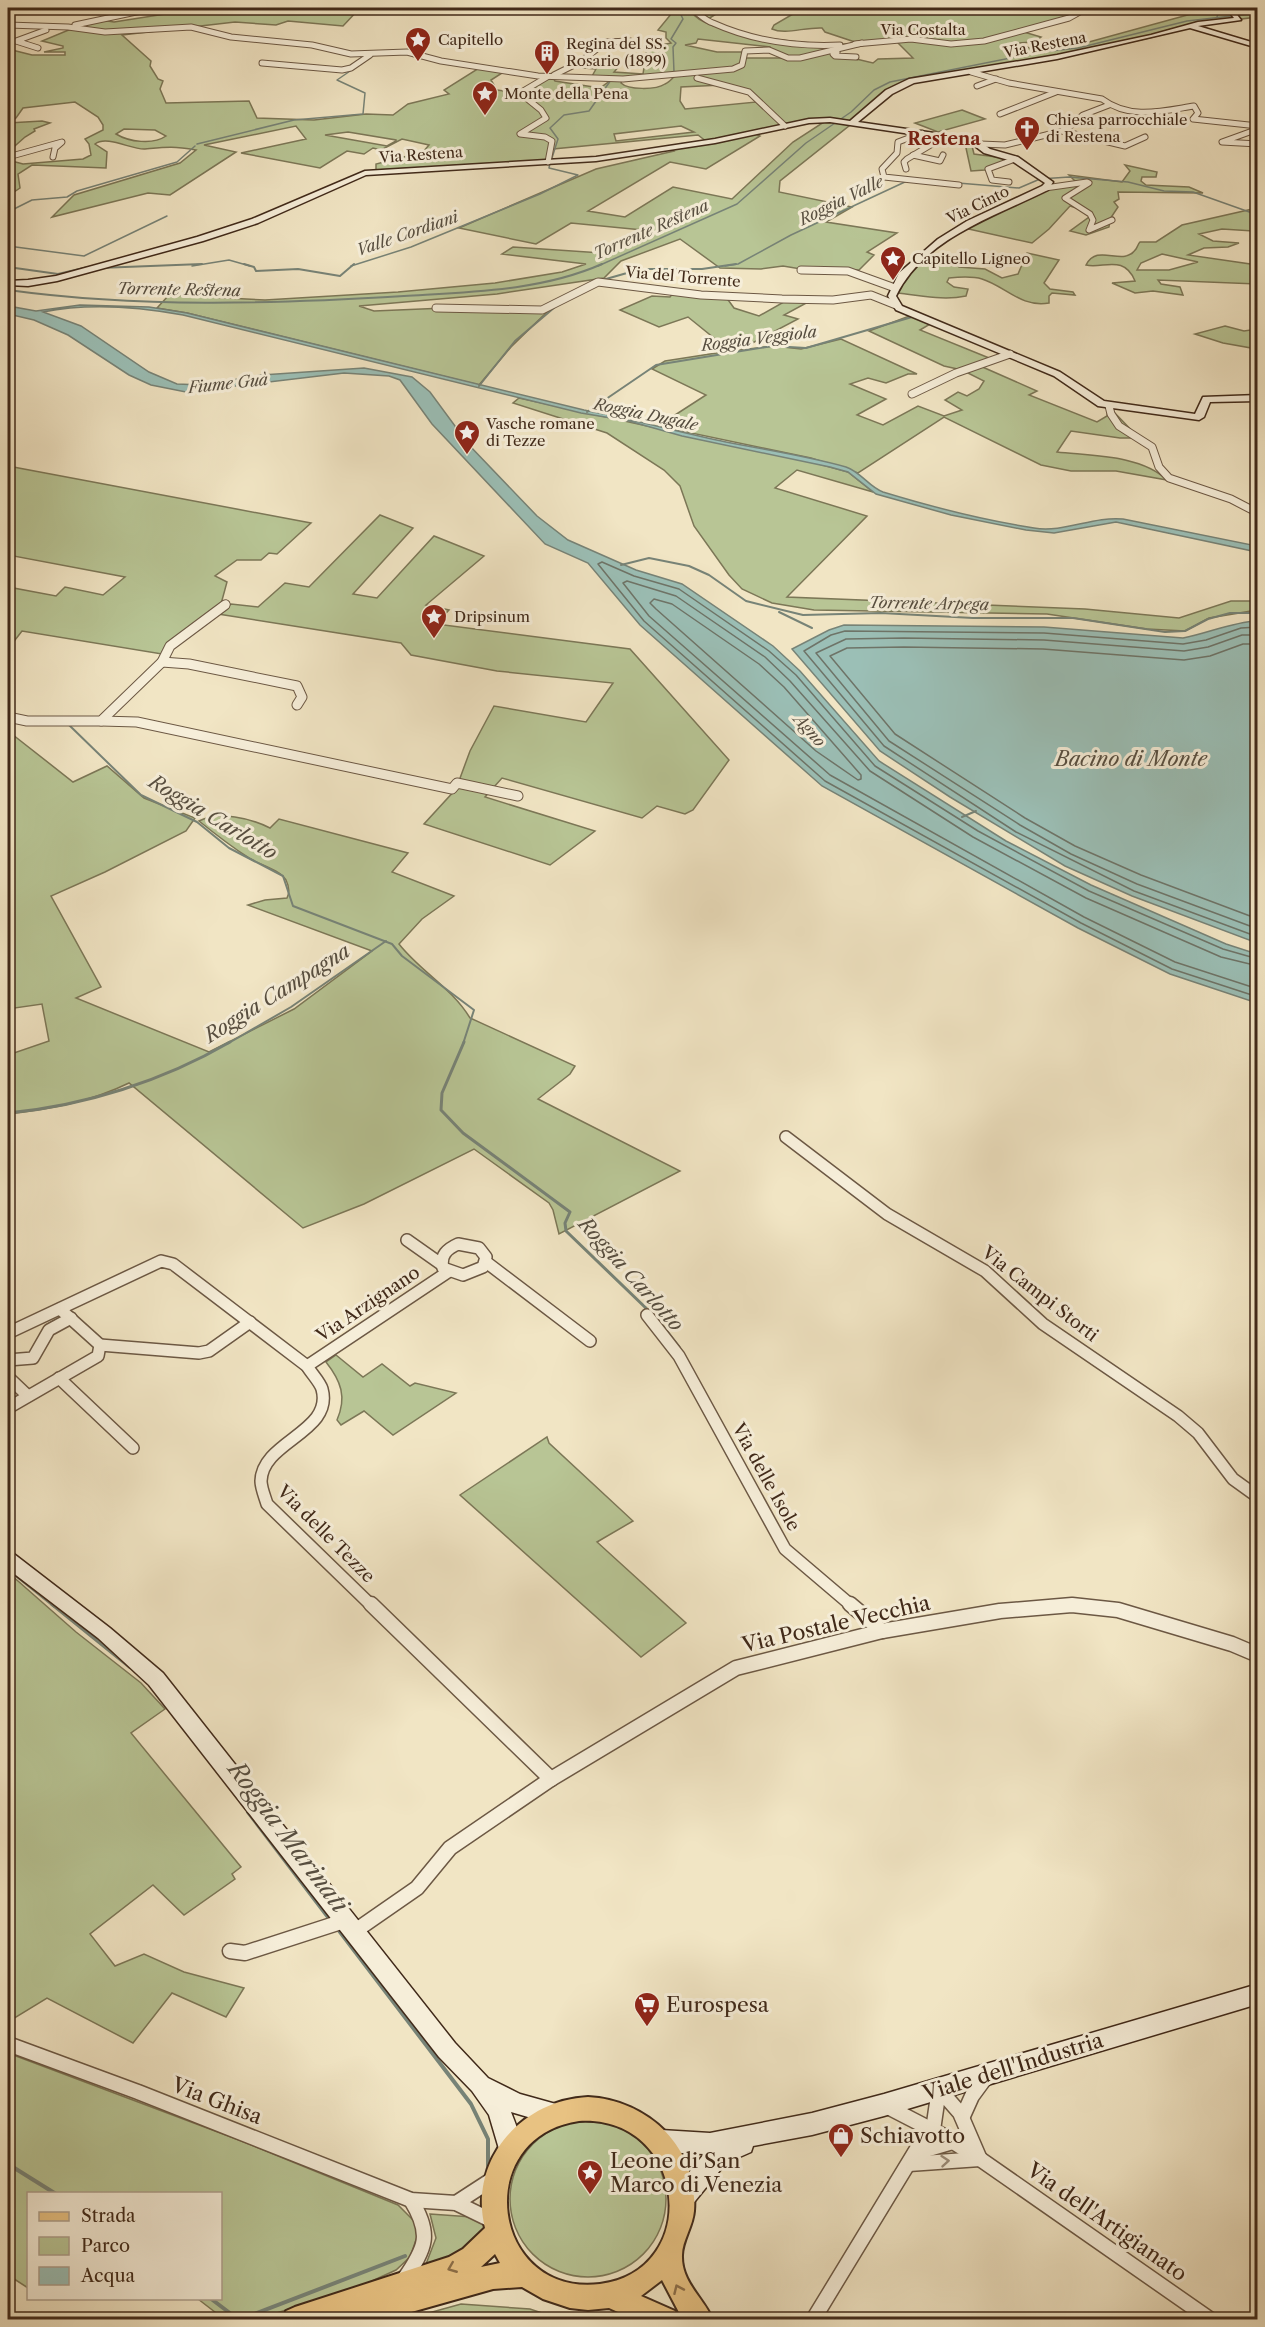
<svg xmlns="http://www.w3.org/2000/svg" width="1265" height="2327" font-family="'Libre Caslon Text',serif">
	<rect width="100%" height="100%" fill="#f1e5c4"/>
	<filter id="stains"><feTurbulence type="fractalNoise" baseFrequency=".00333" numOctaves="4"/><feColorMatrix values="0 0 0 0 .2 0 0 0 0 .09 0 0 0 0 .02 0 0 0 .5 -.17"/></filter>
	<radialGradient id="worn" r=".72"><stop offset=".6" stop-color="#630" stop-opacity="0"/><stop offset="1" stop-color="#630" stop-opacity=".3"/></radialGradient>
	<g fill="#b8c595" stroke="#7c7757" stroke-width="1.5" fill-rule="evenodd">
		<path d="M8 8H360L343 26 288 21 276 25 235 22 122 35 151 61 150 66 158 79 163 81 160 89 166 103 249 101 257 118 314 120 366 114 393 115 408 104 449 94 444 90 479 68 502 73 491 80 494 85 491 89 517 93 552 76 555 81 600 88 611 80 591 78 596 69 571 67 588 56 621 64 614 72 643 74 647 48 671 43 666 38V32L658 30 676 8 689 9C692 11 693 14 695 16 716 36 829 48 858 43L825 32 822 28C805 27 785 35 772 29L774 25 793 14 770 8H1086L1064 19 1017 30 1041 37 1034 42 1018 43 1036 51 1078 45 1213 8H1228L1232 12 1257 10V17L1202 24 1149 38 1048 60 922 80 898 87 780 181 779 192 852 207 826 222 897 233 867 252 874 255 859 270H807L783 266 761 269 720 268 680 239 621 261 604 278 497 294 359 306 374 311 493 306 550 309 511 347 479 385 187 313 157 308 169 295 265 300 398 292 495 283 562 272 586 264 502 254 513 247 602 253 653 231 571 223 536 244 459 228 596 169 674 151 671 148 707 142 698 135 553 149 548 160 376 170V164L423 152 429 145 402 139 381 150 373 148 364 154 347 151 320 168 241 153 306 139 296 126 204 145 236 152 170 195 148 193 52 217 74 195 180 163 196 150C172 146 167 147 145 149 132 150 107 135 95 144L107 152 106 168 32 165 18 174 20 188 8 196V160L23 164 83 159 91 155 89 144 85 139 103 130V125L98 117 75 102 23 108 16 118 8 123 42 121 50 123 34 129 35 131 25 137 8 152V49L32 55H65V52H44L63 48V46L42 41 71 29 101 20 114 22 165 14 157 13 152 9 79 13 12 10ZM698 39 770 47 771 50 789 58H745L742 52H717L685 45 696 43ZM895 40 913 58 878 59 873 63 831 53 860 43ZM677 74C673 77 670 82 665 84 656 90 628 90 621 83L622 80ZM722 85 750 94 757 102 685 109 680 101 681 87ZM814 122H824L793 142 732 199 673 187 625 217 588 211 670 162 706 169 760 136 756 134ZM681 126 694 132 616 141 614 134ZM124 129 155 130 166 136C153 145 129 142 116 134ZM348 132 396 140V141L387 146 325 135Z"/>
		<path d="M693 8H764L752 14H716L708 19Z"/>
		<path d="M962 110 985 119 938 132 915 123Z"/>
		<path d="M973 143 978 145 972 146 974 154 1012 159 985 170 971 171 966 148Z"/>
		<path d="M1125 165 1157 172 1156 177H1142L1141 181 1146 185 1189 187 1203 193 1118 192 1119 199 1114 202 1118 207 1110 219 1109 227 1086 235 1070 231 1089 217 1090 212 1070 206 1049 229 1032 243 964 228 1046 190 1076 182 1069 175 1122 182 1130 171Z"/>
		<path d="M1257 208V222L1252 224 1253 231 1222 229 1199 234 1213 241 1239 243 1228 247 1204 248 1188 255 1257 265V284L1158 280 1161 284 1180 287 1183 295 1153 291 1135 293 1112 283 1135 281C1124 254 1103 269 1086 265 1098 242 1123 268 1136 249 1138 246 1138 244 1140 242H1156L1182 225ZM1162 254 1198 262 1169 270H1137L1141 263Z"/>
		<path d="M1027 253 1059 260 1044 283 1050 289 1073 292 1075 295 1052 293 1049 296V303C1021 308 1005 286 982 279 972 276 959 277 949 278L947 282 954 287 968 289 966 296C942 301 920 295 896 293 911 268 921 255 953 260L959 267 985 269 1002 278 1018 274Z"/>
		<path d="M673 293 726 297 734 308 759 316 789 299 810 301 784 315 798 319 739 350 774 346 801 349 841 339 917 374H908L886 383 868 378 850 384 886 399 857 415 883 425 918 406 944 416 962 410 945 400 958 392 967 396 979 389 984 381 962 370 944 366 869 331 912 315 932 323 920 330 994 360 978 365 1037 391 1029 395 1097 422 1107 416 1108 406 1139 438H1120L1071 431 1057 452C1093 456 1141 455 1167 480L1116 471H1071L1041 465 944 417 858 473 811 458 658 426 706 395 652 369 665 361 736 350 724 346 688 317 659 327 620 310 652 296 670 297Z"/>
		<path d="M1225 326 1244 331 1257 329V349L1223 343 1195 334Z"/>
		<path d="M519 398 808 461 848 472 873 492 797 470 775 488 867 516 787 597 1085 609 1179 618 1231 601H1257V610L1209 618 1185 631 1147 629 1047 614 814 610 772 603 742 589 729 575 694 526 680 486 664 470 607 433 513 403Z"/>
		<path d="M8 466 311 523 277 554 269 553 261 560H237L215 576 227 582 221 604 162 654 22 631 8 649V587L56 596 65 587 103 595 125 577 8 555Z"/>
		<path d="M380 515 413 528 353 594 377 598 434 536 484 556 426 605 449 610 436 624 630 649 729 760 693 810 685 814 657 806 642 818 502 778 485 797 595 831 550 865 424 824 456 789 470 751 494 706 586 722 613 683 497 671 411 655 401 643 218 614 231 604 258 607 285 583 309 587Z"/>
		<path d="M8 731 73 782 107 766 144 798 195 818 186 831 105 872 51 896 101 987 76 998 209 1052 294 1009 372 951 248 905 265 900 287 898C290 892 289 886 286 880 279 869 260 865 249 858 232 847 215 834 199 821 220 811 250 818 270 828L279 819 408 853 392 872 454 896 422 919 399 944C420 971 452 988 470 1018L575 1066 570 1074 538 1099 680 1171 559 1234 553 1210 549 1203 474 1149 364 1204 303 1228 129 1083C90 1102 51 1109 8 1114V1055L49 1041 42 1004 8 1009Z"/>
		<path d="M336 1355 363 1377 382 1364 410 1386 415 1383 456 1393 393 1435 364 1411 341 1425 337 1420C347 1397 341 1381 326 1362Z"/>
		<path d="M547 1437 549 1443 633 1521 597 1542 686 1623 641 1657 460 1495Z"/>
		<path d="M10 1574 76 1632 141 1683 165 1709 131 1733 241 1867 232 1874 235 1879 184 1915 153 1885 90 1934 115 1966 144 1954 184 1972 244 1988 226 2017 172 1993 133 2043 47 1998 8 2022V1576Z"/>
		<path d="M8 2053 239 2140 398 2205 415 2222 417 2237 410 2257 396 2270 361 2286 258 2319H224L198 2299 220 2298V2194H28V2288L8 2275Z"/>
		<circle cx="588" cy="2199" r="78"/>
		<path d="M430 2214 472 2217 485 2226C468 2254 457 2258 426 2264L436 2238Z"/>
		<path d="M461 2304 530 2309 560 2319H407Z"/>
	</g>
	<g fill="#9bbfb6" stroke="#778377" stroke-width="1.5">
		<path d="M80 305 149 307 187 313 584 410C632 419 678 432 726 442 766 450 807 456 846 467 861 472 869 487 883 492 932 507 983 520 1034 528 1064 533 1093 516 1123 519L1257 546V552L1116 522 1054 533 1026 530 951 515 876 494 848 472 830 467 682 436 629 421 581 413 183 315C139 307 87 303 43 312L81 326 149 372 177 384 202 385 262 375 364 368 412 377 430 392 469 445 537 516 568 540 636 570 682 584 773 646 800 671 879 761 1006 841 1091 885 1226 944 1257 954V1003L1170 974 1078 928 822 786 640 625 588 563 545 544 432 424 400 380 389 376 344 373 186 392 151 385 129 375 68 335 34 320 8 314V306L36 311Z"/>
		<path d="M1257 621V943L1132 896 1065 866 950 797 880 751 792 649 829 630 844 625 1044 627 1183 638C1209 633 1232 622 1257 621Z"/>
	</g>
	<g fill="none" stroke-linecap="round" stroke-linejoin="round">
		<g stroke="#6e7468" stroke-width="1.5">
			<path d="M654 599 672 604 759 664 784 687 861 775V779L858 780 816 751 656 609 650 603Z"/>
			<path d="M1258 627 1241 628 1206 640 1183 644 1044 633 845 631 831 635 804 651 884 746 1016 832 1134 891 1258 937"/>
			<path d="M1258 635H1242L1208 647 1184 651 1044 640 904 638 846 639 816 653 889 741 1020 825 1071 854 1137 884 1258 929"/>
			<path d="M1258 644H1243L1210 656 1184 660 1043 649 904 647 847 648 830 656 895 734 1025 818 1075 846 1141 875 1258 919"/>
			<path d="M1258 959 1223 949 1089 891 978 831 875 766 796 675 769 651 679 589 634 576 602 562 598 564 644 621 825 781 1081 923 1172 969 1258 997"/>
			<path d="M1258 966 1221 957 1086 898 973 837 870 771 790 681 765 657 676 596 627 581 623 583 649 616 830 775 1084 917 1175 962 1258 989"/>
		</g>
		<g stroke="#778377" stroke-width="1.5">
			<path d="M1217 17 1220 8"/>
			<path d="M674 72 673 47 676 43 671 39 683 19 679 11 685 8"/>
			<path d="M197 144 294 120 363 114 365 93 337 80 353 69"/>
			<path d="M551 161 558 139 550 128 564 115 589 111 611 80"/>
			<path d="M958 183 1019 188 1040 179 1069 177 1128 182 1164 191 1193 192 1255 214"/>
			<path d="M8 212 32 200 67 197 77 191 177 162 195 146"/>
			<path d="M8 246 84 256 167 216"/>
			<path d="M192 266 229 260 250 266"/>
			<path d="M351 266 411 247 540 194 578 175 549 168 550 163"/>
			<path d="M598 266 737 204 806 143 851 112 874 90 890 82 1041 52 1078 48 1187 21 1258 13"/>
			<path d="M725 266 738 264 791 235 907 181"/>
		</g>
		<g stroke="#778377" stroke-width="2">
			<path d="M244 264 254 267 256 271 298 269 340 276 354 264"/>
			<path d="M8 267 58 274 88 267"/>
			<path d="M99 268 202 264"/>
			<path d="M599 281 641 269H702L736 264"/>
			<path d="M8 290C139 308 272 304 404 296 470 292 541 291 602 264"/>
			<path d="M479 386 515 341 555 307"/>
			<path d="M587 412 656 365 772 346 806 348 912 317"/>
			<path d="M621 565 649 558 689 566 709 575 746 601 803 615 881 613 973 618H1073L1165 632 1185 631 1208 619 1230 613H1258"/>
			<path d="M779 612 812 628"/>
			<path d="M68 724 141 795 197 822 229 848 283 876 293 906 392 944 402 956 474 1010 463 1044"/>
			<path d="M962 817 976 811"/>
			<path d="M227 1044 291 1007 386 941"/>
		</g>
		<g stroke="#778377" stroke-width="3">
			<path d="M464 1042 442 1093 441 1110 463 1133 570 1212 565 1223 566 1231 649 1311"/>
			<path d="M8 1113C84 1106 163 1081 230 1042"/>
			<path d="M661 1324 679 1347"/>
			<path d="M8 1569 54 1606"/>
		</g>
		<g stroke="#778377" stroke-width="4">
			<path d="M52 1604 130 1667"/>
			<path d="M248 1812 331 1921"/>
			<path d="M337 1928 471 2104 488 2139V2166"/>
			<path d="M8 2164 56 2194"/>
			<path d="M210 2298 239 2320"/>
			<path d="M239 2320 405 2256"/>
		</g>
		<defs>
			<g id="street-far4">
				<path d="M690 8C698 12 704 20 713 23 753 41 797 47 840 45"/>
				<path d="M8 25 68 27 105 32 191 27 231 37 312 45 351 54 407 52 441 61 538 76 623 79 733 69 742 65 745 51 769 50 788 58H800L862 43"/>
				<path d="M75 25 155 8"/>
				<path d="M855 44 911 39 951 44 984 41 1069 18 1087 8"/>
				<path d="M38 48 16 41 46 30"/>
				<path d="M837 52 833 54 835 56 856 57"/>
				<path d="M262 63 342 70 351 68 370 55"/>
				<path d="M971 72 1009 83 1102 99C1130 120 1162 111 1194 106L1198 113 1193 119 1258 126"/>
				<path d="M554 75 580 62 606 42 630 41"/>
				<path d="M547 77 520 93 541 110 546 118 520 134 545 137 552 141 548 162"/>
				<path d="M697 78 749 92 785 126"/>
				<path d="M977 86 996 79"/>
				<path d="M1000 114 1056 92"/>
				<path d="M1258 129 1222 142 1258 144"/>
				<path d="M1062 131 1125 146 1145 137"/>
				<path d="M922 133 898 142 897 153 882 169 884 177 959 185"/>
				<path d="M980 144 1005 145 1058 132 1068 128 1083 115 1109 105"/>
				<path d="M913 155 940 161 943 155"/>
				<path d="M8 157 62 142 55 148 53 157"/>
				<path d="M906 169 904 162 907 159 944 137"/>
				<path d="M1009 182 992 180 988 169 1015 159"/>
				<path d="M1045 188 1087 182 1089 183 1065 198 1090 214 1093 220 1089 230 1112 220"/>
			</g>
			<g id="street-far3">
				<path d="M801 270 848 271 895 288"/>
				<path d="M436 308 542 310 598 282 701 295 782 299 833 300 871 295 896 305"/>
				<path d="M912 394 956 373 1010 354"/>
				<path d="M1109 406 1111 414 1119 426 1152 447 1159 467 1169 478 1231 499 1258 513"/>
				<path d="M223 606 226 604"/>
			</g>
			<g id="street-far2">
				<path d="M162 662 189 664 297 686 302 697 297 705"/>
				<path d="M8 717 27 721H101L162 662 170 646 225 605"/>
				<path d="M101 721 137 722 452 789 457 783 518 796"/>
			</g>
			<g id="street-far1">
				<path d="M786 1137 887 1214 985 1271 1043 1324 1178 1416 1198 1433 1233 1479 1258 1497"/>
				<path d="M407 1240 441 1264"/>
				<path d="M458 1244 479 1248 486 1257 483 1267 463 1275 443 1268C440 1255 447 1249 458 1244Z"/>
				<path d="M486 1262 590 1341"/>
				<path d="M647 1315 679 1356 785 1549 852 1606"/>
				<path d="M8 1333 161 1261 173 1264 307 1366C311 1373 320 1382 322 1389 334 1432 262 1441 261 1481 261 1488 265 1497 267 1504L372 1606"/>
				<path d="M100 1345 199 1353 209 1351 250 1322"/>
				<path d="M8 1360 33 1358 49 1330 71 1318"/>
				<path d="M307 1366 448 1272"/>
				<path d="M8 1377 28 1396"/>
				<path d="M59 1378 133 1448"/>
				<path d="M8 1408 98 1356 100 1345 60 1309"/>
				<path d="M1063 1606H1079"/>
			</g>
			<g id="street">
				<path d="M371 1604 551 1779"/>
				<path d="M850 1604 882 1631"/>
				<path d="M355 1931 417 1888 450 1848 551 1779 736 1668 882 1631 1000 1611 1072 1605 1118 1610 1232 1644 1258 1655"/>
				<path d="M230 1951 245 1953 347 1920"/>
				<path d="M8 2044 138 2092 411 2200 456 2203 495 2222"/>
				<path d="M884 2105 944 2136 980 2159 1211 2320"/>
				<path d="M963 2116 972 2096 986 2077"/>
				<path d="M933 2130 939 2089 960 2113 979 2157"/>
				<path d="M915 2153 956 2141"/>
				<path d="M909 2164 980 2159"/>
				<path d="M456 2203 496 2177"/>
				<path d="M404 2279C426 2248 432 2234 411 2200"/>
				<path d="M813 2320 920 2144 933 2130"/>
			</g>
			<g id="secondary">
				<path d="M1226 8H1232L1241 20 1198 26 1258 44V48L1190 28 1057 59 914 83 892 94 858 122 976 139 990 149 1018 157 1053 182 1048 190C994 217 924 238 896 296L902 306 1060 372 1104 401 1195 414 1203 397 1258 395V401L1210 402 1204 417 1199 420 1098 406 1054 376 896 310 888 296 899 273 938 239 967 221 1042 186 1045 183 1012 161 984 153 971 143 830 122 809 123 715 143 596 161 366 175 258 223 203 241 57 281 28 286 8 285V281L28 280 56 276 197 237 252 219 365 171 596 157 715 139 809 119 830 118 850 121 886 90 909 79 1057 55 1151 35 1198 22 1234 18Z"/>
				<path d="M8 1552 14 1554 110 1628 163 1673 455 2043 488 2078 520 2094 563 2106 566 2114 563 2122 555 2125 511 2112C517 2127 524 2144 518 2159L510 2162 502 2159 489 2115 472 2091 439 2057 149 1685 98 1638 8 1569Z"/>
				<path d="M1258 1984V2004L884 2116 812 2135 753 2146 751 2152 726 2163 691 2206 683 2209 675 2206 672 2198 675 2190 704 2154 661 2152 653 2149 650 2141 653 2133 661 2130 710 2133 812 2113 884 2094Z"/>
			</g>
			<path id="primary" d="M588 2097C648 2100 699 2148 694 2211 693 2226 682 2241 682 2255 681 2282 703 2297 713 2320H683L662 2280 641 2296 675 2311 679 2320H636L609 2308 588 2310 570 2308 543 2299 522 2287 493 2289 383 2320H282L286 2311 295 2307 449 2257 463 2249 485 2228C468 2161 521 2100 588 2097ZM579 2121C688 2115 703 2271 600 2284 491 2297 470 2137 579 2121ZM495 2254 500 2263 481 2267Z"/>
		</defs>
		<use href="#street-far4" stroke="#6c5844" stroke-width="7"/>
		<use href="#street-far3" stroke="#6c5844" stroke-width="9"/>
		<use href="#street-far2" stroke="#6c5844" stroke-width="11"/>
		<use href="#street-far1" stroke="#6c5844" stroke-width="14"/>
		<use href="#street" stroke="#6c5844" stroke-width="17"/>
		<use href="#secondary" stroke="#402919" stroke-width="3"/>
		<use href="#primary" stroke="#402919" stroke-width="4"/>
		<use href="#street-far4" stroke="#f6eed9" stroke-width="5"/>
		<use href="#street-far3" stroke="#f6eed9" stroke-width="7"/>
		<use href="#street-far2" stroke="#f6eed9" stroke-width="9"/>
		<use href="#street-far1" stroke="#f6eed9" stroke-width="11"/>
		<use href="#street" stroke="#f6eed9" stroke-width="14"/>
		<use href="#secondary" fill="#f6eed9" fill-rule="evenodd"/>
		<use href="#primary" fill="#e8c282" fill-rule="evenodd"/>
	</g>
	<defs><path id="oneway-chevron" d="M-2-3.5L2.5 0L-2 3.5" fill="none" stroke-width="1.6" stroke-linecap="round" stroke-linejoin="round" transform="scale(1.5)"/></defs>
	<use stroke="#9b8c79" href="#oneway-chevron" transform="translate(945 2161) rotate(-5)"/>
	<g stroke="#8c6e48">
		<use href="#oneway-chevron" transform="translate(452 2268) rotate(158)"/>
		<use href="#oneway-chevron" transform="translate(678 2289) rotate(-114)"/>
	</g>
	<defs>
		<symbol id="sight-pin" viewBox="-11 -11 22 30"><path d="M0 17L-7.5 6A9.5 9.5 0 1 1 7.5 6Z" fill="#8f2418" stroke="#f6eed9"/><path d="M0-6L1.8-2.2L6-1.7L2.9 1.2L3.7 5.4L0 3.3L-3.7 5.4L-2.9 1.2L-6-1.7L-1.8-2.2Z" fill="#fff"/></symbol>
		<symbol id="building-pin" viewBox="-11 -11 22 30"><path d="M0 17L-7.5 6A9.5 9.5 0 1 1 7.5 6Z" fill="#8f2418" stroke="#f6eed9"/><path d="M-4-6H4V6H1V3H-1V6H-4ZM-2.5-4.3h1.7v1.8h-1.7ZM.8-4.3h1.7v1.8H.8ZM-2.5-1h1.7V.8h-1.7ZM.8-1h1.7V.8H.8Z" fill="#fff"/></symbol>
		<symbol id="church-pin" viewBox="-11 -11 22 30"><path d="M0 17L-7.5 6A9.5 9.5 0 1 1 7.5 6Z" fill="#8f2418" stroke="#f6eed9"/><path d="M-1.2-6h2.4v3.5h3.3v2.4h-3.3V6h-2.4V-.1h-3.3v-2.4h3.3Z" fill="#fff"/></symbol>
		<symbol id="supermarket-pin" viewBox="-11 -11 22 30"><path d="M0 17L-7.5 6A9.5 9.5 0 1 1 7.5 6Z" fill="#8f2418" stroke="#f6eed9"/><path d="M-6-5.5h2.5l.6 2H6L4.5 2H-2.5L-4.4-4H-6ZM-1.5 3.2a1.3 1.3 0 1 0 .1 0ZM3 3.2a1.3 1.3 0 1 0 .1 0Z" fill="#fff"/></symbol>
		<symbol id="shop-pin" viewBox="-11 -11 22 30"><path d="M0 17L-7.5 6A9.5 9.5 0 1 1 7.5 6Z" fill="#8f2418" stroke="#f6eed9"/><path d="M-5-2.5h2.3a2.7 3.5 0 0 1 5.4 0H5L5.5 6h-11ZM-1.5-2.5h3a1.5 2.3 0 0 0-3 0Z" fill="#fff"/></symbol>
	</defs>
	<g fill-rule="evenodd">
		<use href="#sight-pin" x="403" y="25" width="30" height="40"/>
		<use href="#building-pin" x="532" y="38" width="30" height="40"/>
		<use href="#sight-pin" x="470" y="79" width="30" height="40"/>
		<use href="#church-pin" x="1012" y="114" width="30" height="40"/>
		<use href="#sight-pin" x="878" y="244" width="30" height="40"/>
		<use href="#sight-pin" x="452" y="418" width="30" height="40"/>
		<use href="#sight-pin" x="419" y="602" width="30" height="40"/>
		<use href="#supermarket-pin" x="632" y="1990" width="30" height="40"/>
		<use href="#shop-pin" x="826" y="2121" width="30" height="40"/>
		<use href="#sight-pin" x="575" y="2158" width="30" height="40"/>
	</g>
	<g text-anchor="middle" stroke-width="6" stroke-linejoin="round" paint-order="stroke">
		<g font-size="15" fill="#402919" stroke="#f6eed9">
			<text x="923" y="35">Via Costalta</text>
			<text transform="translate(1045 45) rotate(-11)" y="5">Via Restena</text>
			<text transform="translate(421 155) rotate(-4)" y="5">Via Restena</text>
			<text transform="translate(978 205) rotate(-26)" y="5">Via Cinto</text>
			<text transform="translate(683 277) rotate(5)" y="5">Via del Torrente</text>
		</g>
		<g font-size="15" fill="#402919" stroke="#f6eed9" text-anchor="start">
			<text x="438" y="45">Capitello</text>
			<text x="566" y="49">Regina del SS.<tspan x="566" dy="17">Rosario (1899)</tspan></text>
			<text x="504" y="99">Monte della Pena</text>
			<text x="1046" y="125">Chiesa parrocchiale<tspan x="1046" dy="17">di Restena</tspan></text>
			<text x="912" y="264">Capitello Ligneo</text>
			<text x="486" y="429">Vasche romane<tspan x="486" dy="17">di Tezze</tspan></text>
			<text x="454" y="622">Dripsinum</text>
		</g>
		<g font-size="16" font-style="italic" fill="#574e40" stroke="#f6eed9">
			<text transform="translate(841 200) rotate(-26)" y="6">Roggia Valle</text>
			<text transform="translate(651 229) rotate(-24)" y="6">Torrente Restena</text>
			<text transform="translate(407 233) rotate(-19)" y="6">Valle Cordiani</text>
			<text transform="translate(179 289) rotate(1)" y="6">Torrente Restena</text>
			<text transform="translate(759 338) rotate(-7)" y="6">Roggia Veggiola</text>
			<text transform="translate(228 383) rotate(-6)" y="6">Fiume Guà</text>
			<text transform="translate(646 414) rotate(12)" y="6">Roggia Dugale</text>
			<text transform="translate(929 603) rotate(1)" y="6">Torrente Arpega</text>
			<text transform="translate(810 730) rotate(48)" y="6">Agno</text>
		</g>
		<g font-size="18" font-weight="bold" fill="#7a1f14" stroke="#f6eed9">
			<text x="944" y="145">Restena</text>
		</g>
		<g font-size="18" fill="#402919" stroke="#f6eed9">
			<text transform="translate(1040 1294) rotate(38)" y="6">Via Campi Storti</text>
			<text transform="translate(368 1304) rotate(-34)" y="6">Via Arzignano</text>
			<text transform="translate(766 1477) rotate(61)" y="6">Via delle Isole</text>
			<text transform="translate(326 1534) rotate(45)" y="6">Via delle Tezze</text>
		</g>
		<g font-size="20" font-style="italic" fill="#574e40" stroke="#f6eed9">
			<text x="1131" y="766">Bacino di Monte</text>
			<text transform="translate(213 817) rotate(31)" y="7">Roggia Carlotto</text>
			<text transform="translate(277 993) rotate(-32)" y="7">Roggia Campagna</text>
			<text transform="translate(631 1274) rotate(48)" y="7">Roggia Carlotto</text>
		</g>
		<g font-size="21" fill="#402919" stroke="#f6eed9">
			<text transform="translate(836 1624) rotate(-13)" y="7">Via Postale Vecchia</text>
			<text transform="translate(1013 2067) rotate(-17)" y="7">Viale dell'Industria</text>
			<text transform="translate(217 2101) rotate(21)" y="7">Via Ghisa</text>
			<text transform="translate(1107 2222) rotate(35)" y="7">Via dell'Artigianato</text>
		</g>
		<g font-size="21" fill="#402919" stroke="#f6eed9" text-anchor="start">
			<text x="666" y="2012">Eurospesa</text>
			<text x="860" y="2143">Schiavotto</text>
			<text x="610" y="2168">Leone di San<tspan x="610" dy="24">Marco di Venezia</tspan></text>
		</g>
		<g font-size="24" font-style="italic" fill="#574e40" stroke="#f6eed9">
			<text transform="translate(288 1837) rotate(53)" y="8">Roggia Marinati</text>
		</g>
	</g>
	<rect width="1265" height="2327" fill="none" stroke="#f1e5c4" stroke-width="30"/>
	<rect x="9" y="9" width="1247" height="2309" fill="none" stroke="#402919" stroke-width="3"/>
	<rect x="15" y="15" width="1235" height="2297" fill="none" stroke="#402919" stroke-width="1.5"/>
	<rect x="27" y="2192" width="195" height="108" fill="#f6eed9" stroke="#ad9f8c" stroke-width="1.5"/>
	<rect x="39" y="2212" width="30" height="9" fill="#e8c282" stroke="#ad9f8c" stroke-width="1.5"/>
	<text x="81" y="2222" font-size="18" fill="#402919">Strada</text>
	<rect x="39" y="2237" width="30" height="18" fill="#b8c595" stroke="#ad9f8c" stroke-width="1.5"/>
	<text x="81" y="2252" font-size="18" fill="#402919">Parco</text>
	<rect x="39" y="2267" width="30" height="18" fill="#9bbfb6" stroke="#ad9f8c" stroke-width="1.5"/>
	<text x="81" y="2282" font-size="18" fill="#402919">Acqua</text>
	<rect width="100%" height="100%" filter="url(#stains)"/>
	<rect width="100%" height="100%" fill="url(#worn)"/>
</svg>
